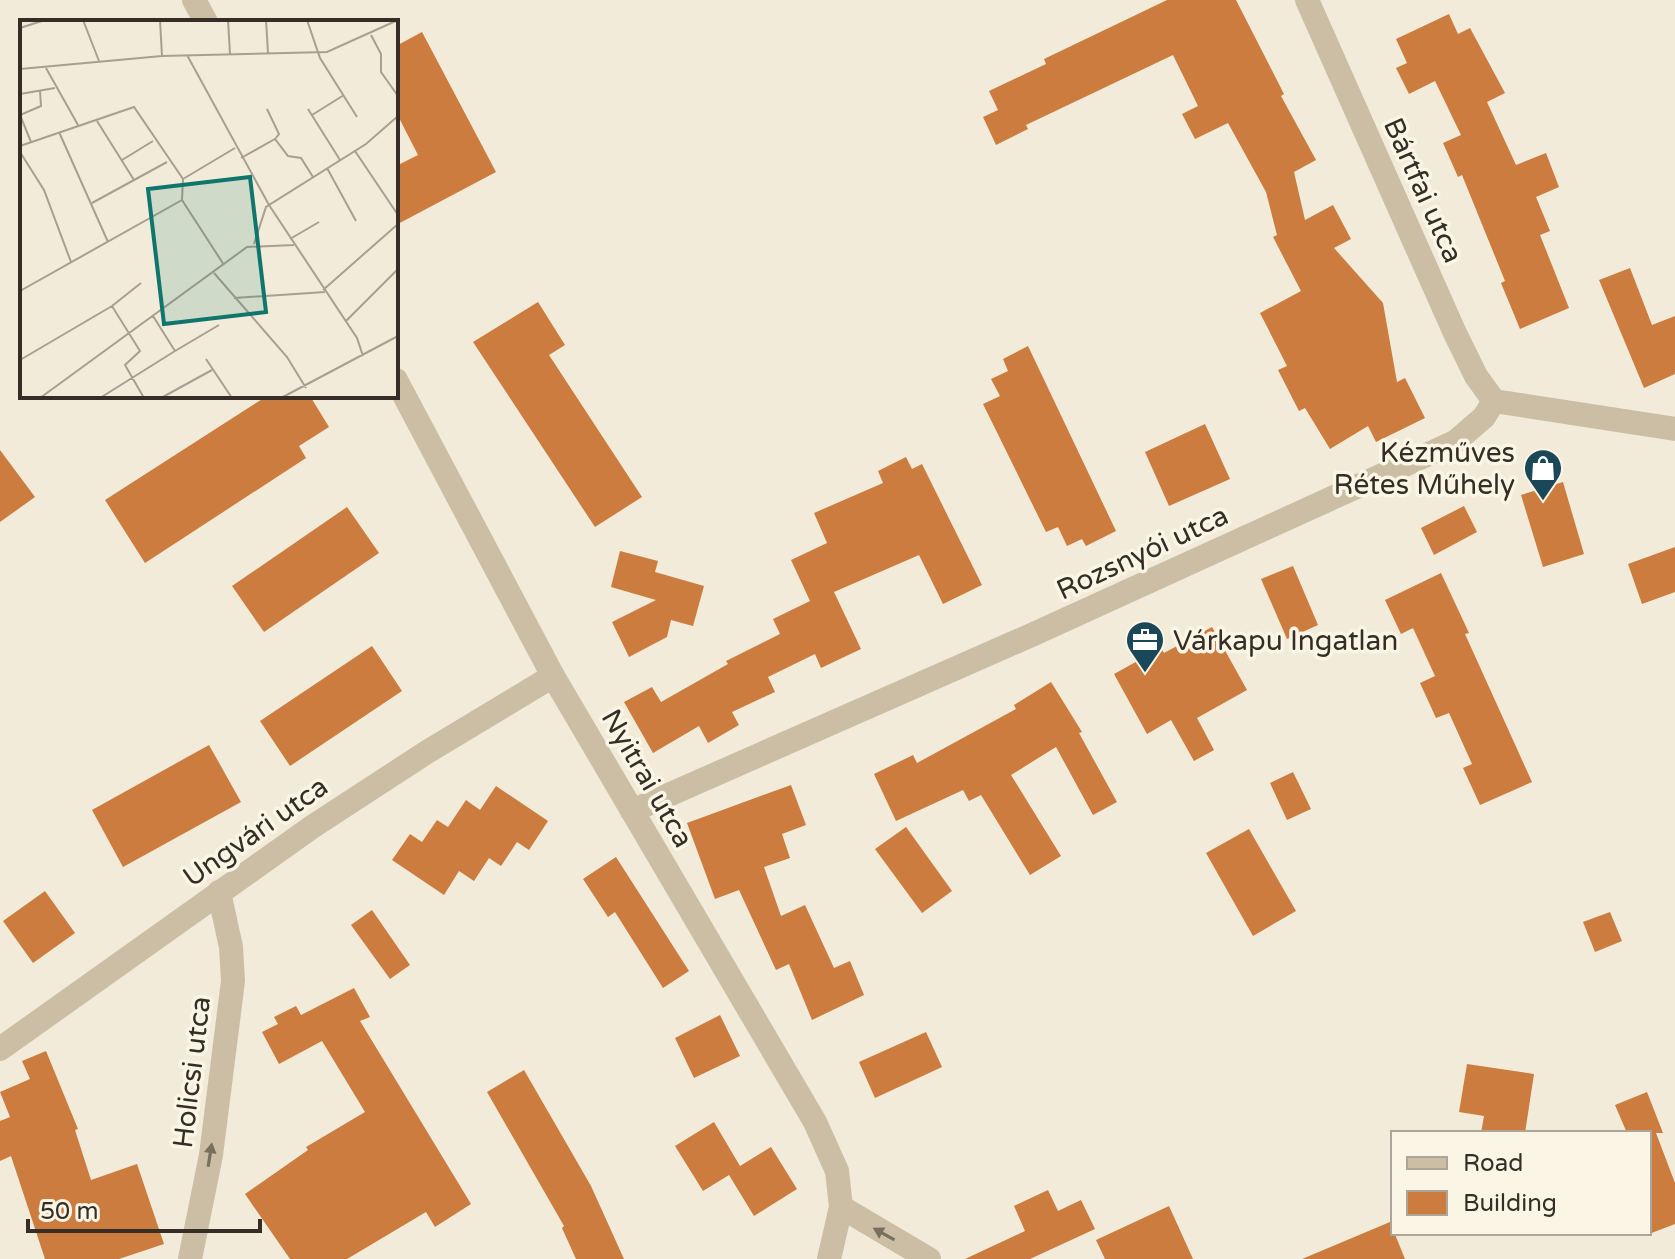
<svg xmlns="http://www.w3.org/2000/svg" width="1675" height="1259" font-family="'Varela Round',sans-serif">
	<rect width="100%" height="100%" fill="#f2ebd9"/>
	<g fill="#cb7c3e">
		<path d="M1167 0H1236L1284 94 1281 96 1316 160 1294 172 1305 220 1333 205 1351 239 1334 248 1383 303 1397 382 1405 378 1425 418 1376 442 1368 426 1330 449 1305 408 1299 411 1278 370 1287 366 1260 313 1301 291 1273 237 1277 235 1266 192 1228 123 1195 139 1182 114 1198 106 1173 55 1026 125 1028 129 996 145 983 117 998 110 989 91 1046 64 1044 59Z"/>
		<path d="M1449 14 1458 34 1470 28 1505 93 1487 102 1516 165 1546 153 1559 187 1536 197 1550 231 1540 235 1569 308 1520 329 1501 283 1505 281 1462 175 1458 177 1443 143 1461 135 1435 81 1409 94 1396 68 1407 63 1396 39Z"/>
		<path d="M422 32 496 172 396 225V166L418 155 396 112V46Z"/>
		<path d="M1630 268 1652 325 1675 316V374L1644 388 1599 280Z"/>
		<path d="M538 302 565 345 549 355 642 497 595 527 473 342Z"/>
		<path d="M1028 346 1116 531 1086 546 1082 539 1067 546 1058 527 1046 532 983 404 1000 396 991 379 1008 371 1003 359Z"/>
		<path d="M267 396H310L329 427 299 446 306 458 145 563 105 500Z"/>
		<path d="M1205 424 1230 479 1169 506 1145 452Z"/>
		<path d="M0 450 35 497 0 522Z"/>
		<path d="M906 457 912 469 922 464 982 585 943 604 919 555 834 592 861 649 821 668 815 654 768 677 775 692 732 712 739 725 708 743 699 726 653 753 624 702 652 687 661 702 728 664 726 661 780 634 773 619 810 601 791 560 827 543 814 513 883 483 878 471Z"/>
		<path d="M1563 482 1584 554 1543 567 1521 495Z"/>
		<path d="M1464 506 1477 532 1434 555 1421 528Z"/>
		<path d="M347 507 379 553 264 632 232 586Z"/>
		<path d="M1675 547V592L1642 604 1628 564Z"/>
		<path d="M620 551 658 561 655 572 704 586 693 626 671 620 667 637 629 657 612 622 656 600 611 587Z"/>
		<path d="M1293 566 1318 625 1287 639 1261 579Z"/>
		<path d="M1441 573 1469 633 1465 634 1532 782 1480 805 1463 768 1472 764 1449 713 1436 718 1420 683 1435 676 1413 628 1401 634 1385 600Z"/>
		<path d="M1212 627 1247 690 1197 718 1214 750 1194 761 1171 720 1147 734 1114 674 1161 648 1164 653Z"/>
		<path d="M372 646 402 691 290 766 260 721Z"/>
		<path d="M1051 682 1082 732 1079 733 1117 802 1093 815 1056 747 1011 775 1061 856 1030 875 981 795 969 801 963 790 896 821 874 774 913 755 917 763 1016 709 1014 705Z"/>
		<path d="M209 745 241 802 123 867 92 810Z"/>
		<path d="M1293 772 1311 809 1287 820 1270 783Z"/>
		<path d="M791 785 806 825 782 834 790 858 764 867 781 916 805 905 834 968 850 961 864 995 812 1020 789 964 776 970 739 890 715 899 687 823Z"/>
		<path d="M496 786 548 821 529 850 517 842 501 866 489 858 474 881 459 871 444 895 392 860 410 834 422 842 437 820 448 827 466 800 480 810Z"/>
		<path d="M906 827 952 891 922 913 875 849Z"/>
		<path d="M1249 829 1296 911 1253 936 1206 853Z"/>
		<path d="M616 857 689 971 663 988 615 912 608 917 583 879Z"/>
		<path d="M45 891 75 933 33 963 3 921Z"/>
		<path d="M372 910 410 965 390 979 351 925Z"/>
		<path d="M1610 912 1622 941 1595 952 1583 922Z"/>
		<path d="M354 988 370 1017 360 1021 471 1204 435 1227 426 1212 347 1259H290L245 1194 308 1150 306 1147 365 1112 322 1041 279 1064 262 1032 278 1024 274 1017 296 1006 301 1015Z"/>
		<path d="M720 1015 740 1056 694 1078 675 1038Z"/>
		<path d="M926 1032 942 1067 875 1098 859 1062Z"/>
		<path d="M46 1051 78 1129 75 1130 91 1180 137 1164 164 1244 119 1259H45L11 1156 0 1161V1121L10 1117 0 1092 30 1079 22 1061Z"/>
		<path d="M1467 1064 1534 1074 1525 1133H1481L1484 1116 1459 1112Z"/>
		<path d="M524 1070 591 1186 624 1259H576L562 1228 564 1226 487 1092Z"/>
		<path d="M1647 1092 1663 1133H1656L1675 1183V1224L1649 1234V1133H1627L1615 1105Z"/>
		<path d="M714 1122 740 1166 771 1147 797 1189 754 1216 729 1175 703 1191 675 1146Z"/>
		<path d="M1048 1190 1058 1211 1081 1200 1095 1229 1030 1259H965L1025 1231 1014 1206Z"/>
		<path d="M1169 1206 1193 1259H1105L1096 1240Z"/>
		<path d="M1390 1222 1405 1259H1302Z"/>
	</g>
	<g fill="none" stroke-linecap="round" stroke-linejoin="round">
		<g stroke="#cbbea4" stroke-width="24">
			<path d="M194 0 206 22"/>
			<path d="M1307 0 1454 331 1476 376 1494 401"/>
			<path d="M396 380 553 676 815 1122 837 1171 841 1207 829 1259"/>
			<path d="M1494 401 1675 429"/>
			<path d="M632 811 1036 633 1455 442 1484 417 1494 401"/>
			<path d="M0 1049 312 827 427 752 553 676"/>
			<path d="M841 1207 929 1259"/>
			<path d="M190 1259 211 1155 233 981 231 947 219 892"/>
		</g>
	</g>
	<defs><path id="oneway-solid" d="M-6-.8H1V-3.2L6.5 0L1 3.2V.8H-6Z" transform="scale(2)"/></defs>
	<g fill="#796f5f">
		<use href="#oneway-solid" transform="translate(210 1155) rotate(-81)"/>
		<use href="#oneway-solid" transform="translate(884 1234) rotate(-151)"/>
	</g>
	<defs>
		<symbol id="shop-pin" viewBox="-11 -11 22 30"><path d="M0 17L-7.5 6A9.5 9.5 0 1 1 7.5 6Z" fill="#1a4859" stroke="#faf5e5"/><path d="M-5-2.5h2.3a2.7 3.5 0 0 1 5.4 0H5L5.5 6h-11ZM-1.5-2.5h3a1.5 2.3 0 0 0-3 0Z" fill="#fff"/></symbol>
		<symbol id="office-pin" viewBox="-11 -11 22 30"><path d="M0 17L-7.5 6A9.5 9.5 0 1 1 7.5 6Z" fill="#1a4859" stroke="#faf5e5"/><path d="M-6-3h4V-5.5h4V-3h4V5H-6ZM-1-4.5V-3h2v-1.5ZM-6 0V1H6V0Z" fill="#fff"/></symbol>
	</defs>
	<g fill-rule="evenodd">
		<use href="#shop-pin" x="1521" y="446" width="44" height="60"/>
		<use href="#office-pin" x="1123" y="618" width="44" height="60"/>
	</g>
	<g text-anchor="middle" stroke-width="7" stroke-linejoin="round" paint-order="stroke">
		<g font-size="28" fill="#362e26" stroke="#faf5e5">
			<text transform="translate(1424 190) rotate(66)" y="10">Bártfai utca</text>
			<text transform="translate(1142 552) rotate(-25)" y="10">Rozsnyói utca</text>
			<text transform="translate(648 778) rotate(60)" y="10">Nyitrai utca</text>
			<text transform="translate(255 831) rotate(-35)" y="10">Ungvári utca</text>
			<text transform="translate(191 1072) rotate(-83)" y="10">Holicsi utca</text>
		</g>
		<g font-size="28" fill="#362e26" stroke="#faf5e5" text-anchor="end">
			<text x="1515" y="462">Kézműves<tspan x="1515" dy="32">Rétes Műhely</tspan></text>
			<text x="1173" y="650" text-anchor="start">Várkapu Ingatlan</text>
		</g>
	</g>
	<g transform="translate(20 20)">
		<rect width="378" height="378" fill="#f2ebd9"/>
		<path fill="none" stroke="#a79f91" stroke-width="2" d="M63 0 79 41M140 0 142 36M208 0 210 34M246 0 248 33M287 0 300 38 337 97M0 8 25 0M351 15 361 34V52L378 76M167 35 249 185 337 318 343 336M26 48 58 105M0 49 142 36 307 32 378 0M0 74 35 68M247 89 259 114 255 119M288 89 320 140M292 95 324 75M77 101 114 160M39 112 88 222M11 122 0 95 21 86 20 71M0 126 114 87 163 159 162 180 204 245M335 131 378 195M0 132 24 170 51 242M221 138 255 119 268 136 281 138 293 157M102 140 133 121M307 148 336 201M163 159 215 128M72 183 147 142M270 219 299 202M234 224 246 187 346 124 378 96M194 253 267 337 286 368M303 270 378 204M0 271 162 180M214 278 305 272M92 286 121 263M133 296 155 331 199 305M326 301 378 249M186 339 212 378M0 340 92 286 120 331 105 345 124 378M20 378 227 227 274 225M80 378 155 331M141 378 192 350M261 378 378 316"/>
		<path fill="#0f766e" fill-opacity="0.15" stroke="#0f766e" stroke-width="4" d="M230 157 246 292 144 304 128 169Z"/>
		<rect width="378" height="378" fill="none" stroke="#362e26" stroke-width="4"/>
	</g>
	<rect x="1391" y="1131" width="260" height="104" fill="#faf5e5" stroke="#aca599" stroke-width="2"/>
	<rect x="1407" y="1157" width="40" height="12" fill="#cbbea4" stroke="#aca599" stroke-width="2"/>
	<text x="1463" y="1171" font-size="24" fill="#362e26">Road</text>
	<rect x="1407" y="1191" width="40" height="24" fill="#cb7c3e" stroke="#aca599" stroke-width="2"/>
	<text x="1463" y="1211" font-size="24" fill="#362e26">Building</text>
	<path d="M28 1219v12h232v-12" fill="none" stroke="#362e26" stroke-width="4"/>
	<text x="40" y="1219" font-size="24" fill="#362e26" stroke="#faf5e5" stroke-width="6" paint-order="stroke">50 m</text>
</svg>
